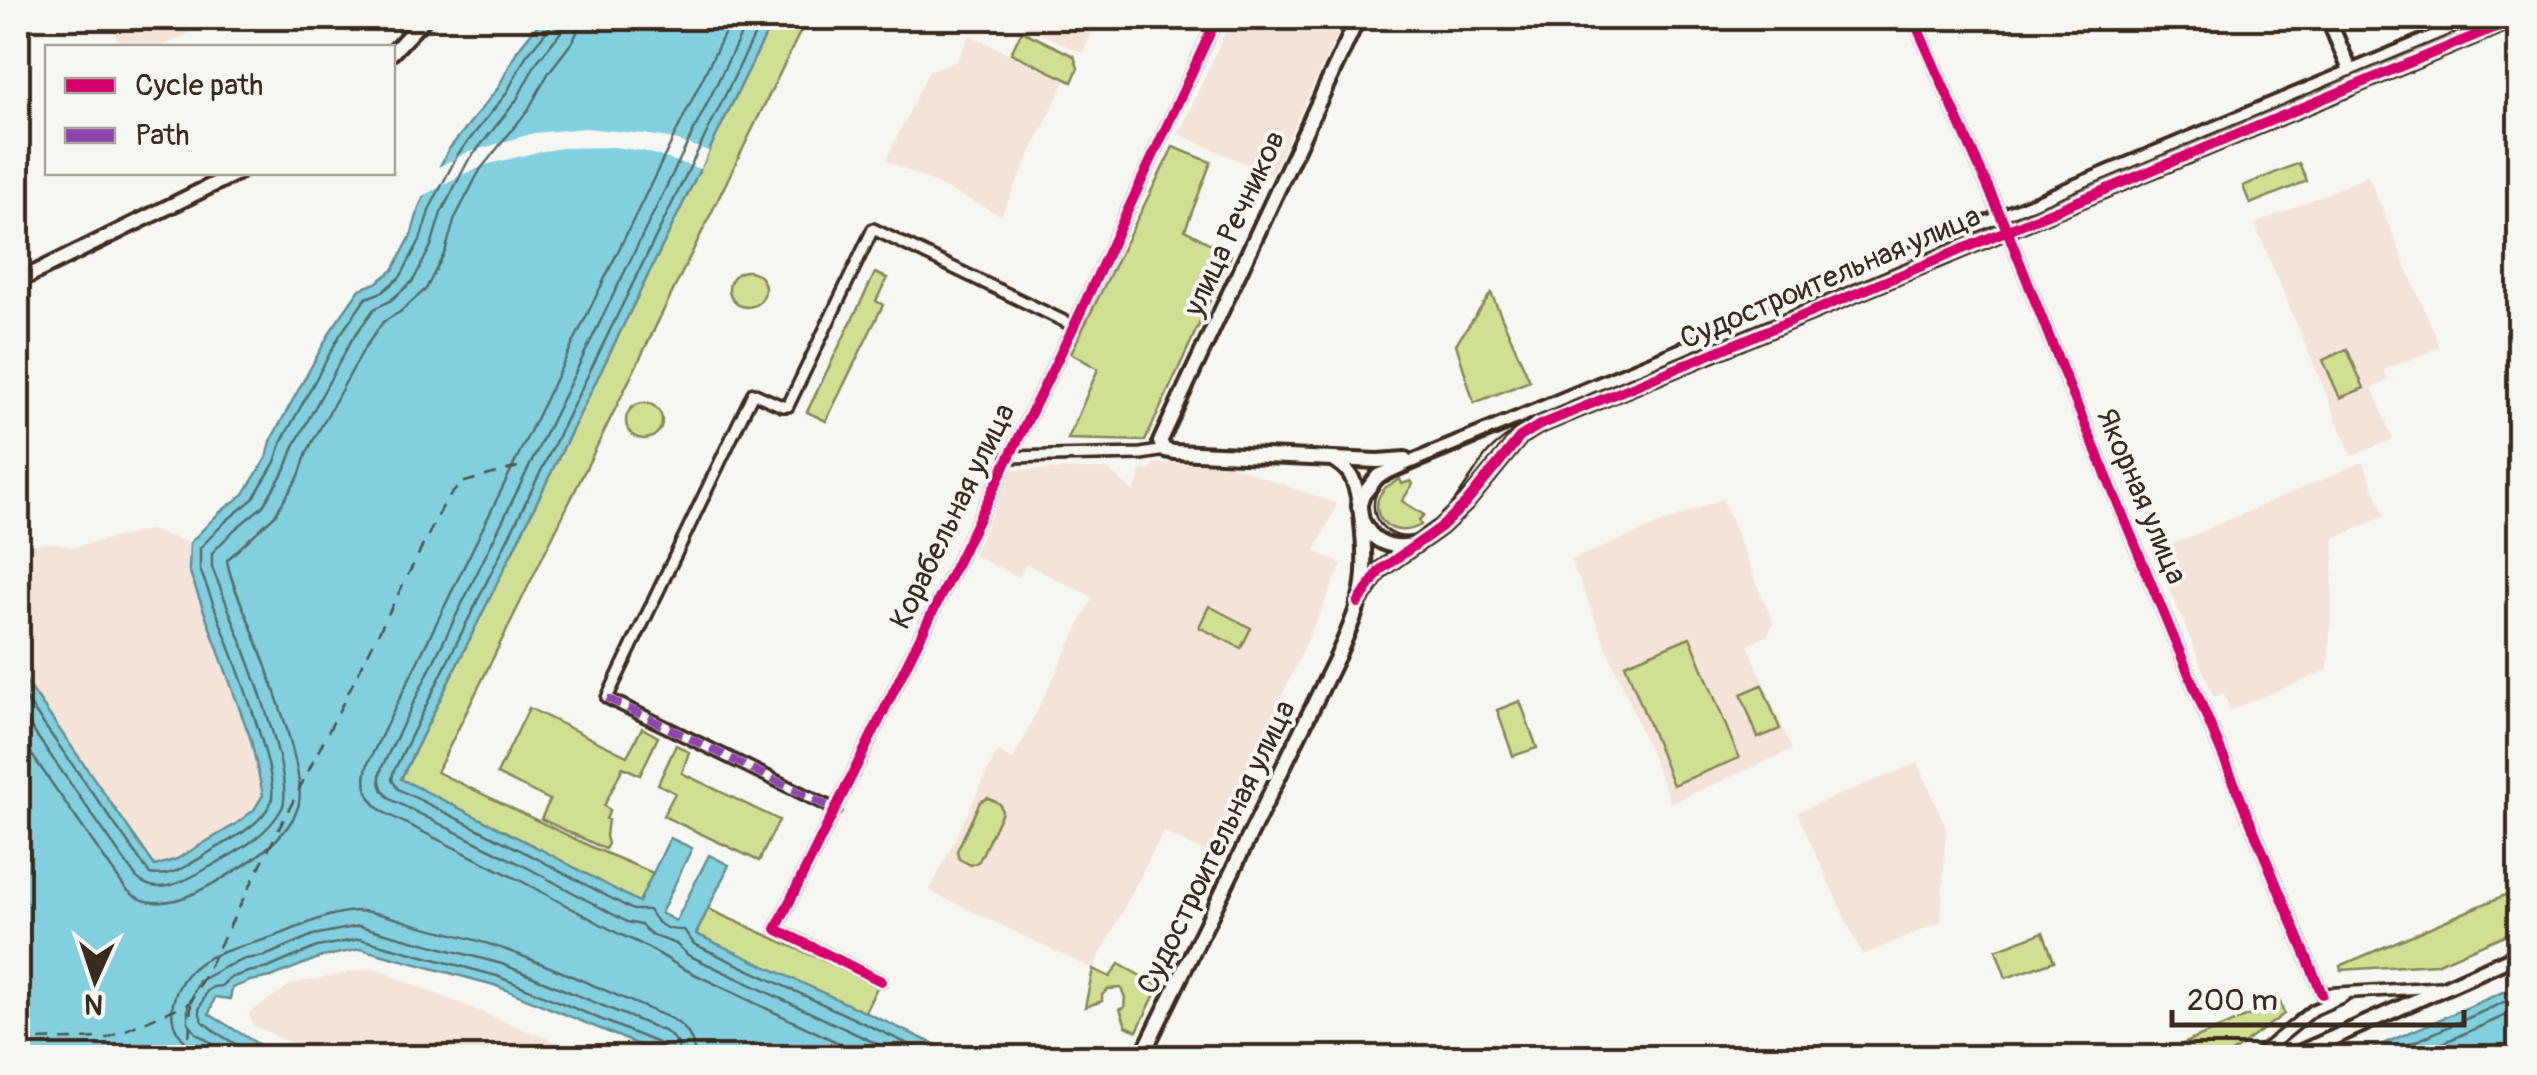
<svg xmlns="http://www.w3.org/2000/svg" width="2537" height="1075" font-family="Pangolin,sans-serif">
	<rect width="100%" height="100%" fill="#f6f6f2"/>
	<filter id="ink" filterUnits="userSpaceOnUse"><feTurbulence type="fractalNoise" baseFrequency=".01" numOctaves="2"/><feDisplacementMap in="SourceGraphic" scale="20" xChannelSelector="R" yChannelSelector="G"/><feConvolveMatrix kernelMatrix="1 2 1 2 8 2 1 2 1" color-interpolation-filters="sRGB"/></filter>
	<g filter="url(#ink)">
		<g fill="#f3e3d9">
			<path d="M108 18H222L158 48 121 47Z"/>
			<path d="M1007 18H1099L1082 53Z"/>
			<path d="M1232 18H1345L1271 175 1179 134Z"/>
			<path d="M970 35 1065 81 1001 215 886 160 929 71 957 61Z"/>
			<path d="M2368 176 2440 347 2384 370 2388 381 2372 388 2393 439 2352 456 2255 224Z"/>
			<path d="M2363 462 2385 516 2335 538 2328 670 2230 710 2224 693 2214 697 2155 552Z"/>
			<path d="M1154 463 1229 465 1337 504 1315 551 1342 564 1210 854 1163 832 1093 969 930 891 997 752 1013 760 1093 597 1026 564 1019 577 973 555 1012 470 1107 469 1134 492 1142 469 1150 471Z"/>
			<path d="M1722 499 1773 623 1768 635 1748 645 1792 750 1671 803 1571 560Z"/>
			<path d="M149 530 190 543 189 570 251 740 263 795 255 810 236 824 177 859 156 866 18 670V545L49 543 73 547Z"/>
			<path d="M1918 763 1946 828 1941 922 1862 955 1797 812Z"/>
			<path d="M373 968 592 1057H321L253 1025 249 1013 292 984Z"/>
		</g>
		<g fill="#d0e093" stroke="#868558" stroke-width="2.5">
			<path d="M774 18H807L437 772 596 849 653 873 639 903 540 849 401 779Z"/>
			<path d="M1022 31 1074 56 1078 68 1072 82 1011 53Z"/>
			<path d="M1173 147 1211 162 1185 230 1231 255 1145 441 1068 439 1098 369 1071 353Z"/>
			<path d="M2299 163 2307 181 2250 204 2243 186Z"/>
			<circle cx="747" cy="289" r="18"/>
			<path d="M875 273 887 278 876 301 883 305 826 421 807 412Z"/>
			<path d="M1491 293 1530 381 1474 403 1456 344Z"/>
			<path d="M2347 349 2364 388 2340 398 2323 360Z"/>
			<circle cx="644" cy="421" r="18"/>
			<path d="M1400 479 1402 484 1411 481 1413 484 1402 501 1424 515 1419 520 1421 525C1390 543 1363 511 1385 488 1387 486 1397 481 1400 479Z"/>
			<path d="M1209 606 1251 628 1241 648 1199 627Z"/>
			<path d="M1690 637 1739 758 1673 785 1625 664Z"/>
			<path d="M1762 685 1780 729 1758 738 1741 694Z"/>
			<path d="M1520 701 1537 748 1513 756 1497 710Z"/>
			<path d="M529 708 627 756 642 728 658 737 640 775 623 767 604 806 610 810 606 819 608 820 606 836 608 844 605 849 541 819 550 800 497 774Z"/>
			<path d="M676 745 689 752 682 773 779 820 759 861 663 816 675 793 658 784Z"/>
			<path d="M988 798 1000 804 1002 812 979 861 971 865 959 859 957 851 980 802Z"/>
			<path d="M2519 889V929L2436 964 2341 970 2340 966Z"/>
			<path d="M708 909 878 985 864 1014 696 934Z"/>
			<path d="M2043 932 2054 961 2006 978 1996 950Z"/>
			<path d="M1119 964 1159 986 1137 1031 1126 1026 1120 1009 1124 1008 1125 998 1121 988 1108 989 1102 995V1001L1085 1007 1093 969 1110 977Z"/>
			<path d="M2280 1002 2284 1014 2226 1057H2153Z"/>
		</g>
		<g fill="#82d0df" stroke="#668e92" stroke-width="2.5">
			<path d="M543 18H774L401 779 540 849 639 902 670 838 692 848 661 913 676 921 709 855 729 865 696 934 962 1057H668L494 985 361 949 321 957 271 977 250 981 232 988 230 999 215 997 209 1014 279 1057H18V670L155 866 177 859 236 824 254 810 263 795 251 740 189 570 190 543 219 513 244 494 267 457 272 438 332 329 360 289 376 283 393 270 411 236 420 205 449 149 498 88 517 51Z"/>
			<path d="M2519 985V1057H2353Z"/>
		</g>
		<path fill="#f6f6f2" d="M585 128 644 134 669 138 709 151 700 169 643 151 614 147 562 148 538 152 489 164 464 174 417 199 432 170 466 153 534 133Z"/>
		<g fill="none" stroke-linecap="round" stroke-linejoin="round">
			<g stroke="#576c6b" stroke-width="2.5">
				<path d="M732 18 369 761C361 782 366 800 385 813L523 882 621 935C642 943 663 956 682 968L870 1058"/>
				<path d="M749 18 382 767C377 781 381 792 392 800L530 869 627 922 641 925 652 935 676 944 688 955 907 1058"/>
				<path d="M763 18 393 773 392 780 398 789 536 858 633 910H649C657 925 667 931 684 930L694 944 938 1058"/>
				<path d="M18 688 150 874C172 879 195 861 213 850 234 838 261 825 271 802 283 775 213 605 200 569V548L226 521 253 499 275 462 282 441 340 335 366 298 382 292 401 276 420 240 430 208 458 154 506 94 526 56 550 27 551 18"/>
				<path d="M18 709 136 877C154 896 179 884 199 873 228 856 266 839 282 808 298 774 228 608 212 567V553L234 530 263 506 286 468 294 446 351 341 374 309 390 301 413 281 431 246 441 213 468 161 516 101 536 63 561 32 564 18"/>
				<path d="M18 735 125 888C145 909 171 904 195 893 229 876 286 845 298 807 309 775 263 659 250 624 242 604 230 581 227 560L275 515 299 476 307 452 364 349 383 322 400 312 426 289 445 252 455 218 480 170 528 110 549 72 573 41 578 30 579 18"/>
				<path d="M205 1058C182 1042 165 1025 175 996 189 956 224 952 260 941 294 932 324 911 361 911 381 912 402 921 421 926 450 933 480 940 509 951 563 971 617 996 670 1018 687 1027 694 1039 695 1058"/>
				<path d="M234 1058 196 1033 188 1022V1006L199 981 225 967 245 959 265 956 313 935 359 926 502 964 666 1032 677 1042 680 1058"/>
				<path d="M259 1058 217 1033 202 1021 199 1010 207 991 213 987 221 986 230 978 248 972 268 968 317 947 360 939 497 976 660 1044 666 1050 667 1058"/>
				<path d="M2378 1058 2520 995"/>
				<path d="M2409 1058 2520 1009"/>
			</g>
			<g stroke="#4d544e" stroke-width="2.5" stroke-dasharray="12 10" stroke-linecap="butt">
				<path d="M18 1034 38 1040 107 1038 191 1002 445 502 461 483 518 467"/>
				<path d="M188 1058 191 1004"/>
			</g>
			<defs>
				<g id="street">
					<path d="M1913 18 2007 230 2064 374 2322 994"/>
					<path d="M1008 457 1141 454 1165 450"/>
					<path d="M836 810 607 698 753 393 782 406H788L873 229 1074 326"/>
					<path d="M881 981 776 929 1074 326 1217 18"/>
					<path d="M2322 994 2439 987"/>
					<path d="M2255 1058 2313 1010 2344 996"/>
				</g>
				<g id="secondary">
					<path d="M1358 18 1160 442 1165 450 1174 452 1378 461 1405 459"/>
					<path d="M2328 18 2352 75"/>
					<path d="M392 53 425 18"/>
					<path d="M18 281 239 172"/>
					<path d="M1359 507 1363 495 1378 476 1495 428 2480 18"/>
					<path d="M1363 522C1373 543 1391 549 1413 545"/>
					<path d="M1358 603 1380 570 1441 527 1466 503 1520 437 1538 426 2517 18"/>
					<path d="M1141 1058 1338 655C1347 634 1358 611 1362 589 1367 564 1363 496 1350 474 1345 467 1340 463 1332 459"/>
					<path d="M2288 1058 2520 954"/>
				</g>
			</defs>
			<use href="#street" stroke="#3b2a1e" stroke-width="16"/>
			<use href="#secondary" stroke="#3b2a1e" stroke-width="20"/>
			<use href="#street" stroke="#f6f6f2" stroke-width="9"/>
			<use href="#secondary" stroke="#f6f6f2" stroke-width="12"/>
			<path stroke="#3b2a1e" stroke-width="2.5" d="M2490 18 1406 471C1399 475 1391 477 1385 482 1370 494 1370 517 1385 529 1427 562 1466 481 1486 455 1494 445 1505 438 1516 430L2507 18"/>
			<path stroke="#8e44ad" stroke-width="8" stroke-dasharray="15 8" stroke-linecap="butt" d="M607 698 836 810"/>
			<defs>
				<g id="cycleway">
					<path d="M1913 18 2007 230 2064 374 2322 994"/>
					<path d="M1358 603 1380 570 1441 527 1466 503 1520 437 1538 426 2517 18"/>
					<path d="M881 981 776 929 1074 326 1217 18"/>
				</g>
			</defs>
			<use href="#cycleway" stroke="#f6f6f2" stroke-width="16"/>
			<use href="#cycleway" stroke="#d6006c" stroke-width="10"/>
		</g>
	</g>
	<g text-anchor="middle" stroke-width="8" stroke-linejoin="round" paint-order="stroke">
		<g font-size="30" fill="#3b2a1e" stroke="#f6f6f2">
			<text transform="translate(1234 223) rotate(-65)" y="10">улица Речников</text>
			<text transform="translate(1830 277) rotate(-23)" y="10">Судостроительная улица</text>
			<text transform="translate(2142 496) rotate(67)" y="10">Якорная улица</text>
			<text transform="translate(952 516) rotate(-64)" y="10">Корабельная улица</text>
			<text transform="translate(1216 847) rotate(-64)" y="10">Судостроительная улица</text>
		</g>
	</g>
	<rect width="2537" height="1075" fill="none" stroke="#f6f6f2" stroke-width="60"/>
	<rect x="30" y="30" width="2477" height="1015" fill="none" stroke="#3b2a1e" stroke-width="4" filter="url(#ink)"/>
	<rect x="45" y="45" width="350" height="130" fill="#f6f6f2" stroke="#aba49d" stroke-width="2.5"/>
	<rect x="65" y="78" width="50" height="15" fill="#d6006c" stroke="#aba49d" stroke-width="2.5"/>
	<text x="135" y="95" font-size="30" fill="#3b2a1e">Cycle path</text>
	<rect x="65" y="128" width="50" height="15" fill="#8e44ad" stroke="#aba49d" stroke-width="2.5"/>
	<text x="135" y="145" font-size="30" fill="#3b2a1e">Path</text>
	<g transform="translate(95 980) rotate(183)" stroke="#f6f6f2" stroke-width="8" paint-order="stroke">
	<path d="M0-8L18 38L0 25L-18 38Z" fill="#3b2a1e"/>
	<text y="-15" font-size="28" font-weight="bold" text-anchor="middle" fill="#3b2a1e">N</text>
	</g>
	<path d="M2172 1010v15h292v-15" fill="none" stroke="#3b2a1e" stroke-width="5"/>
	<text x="2187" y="1010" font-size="30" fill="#3b2a1e" stroke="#f6f6f2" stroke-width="8" paint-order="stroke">200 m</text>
</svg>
